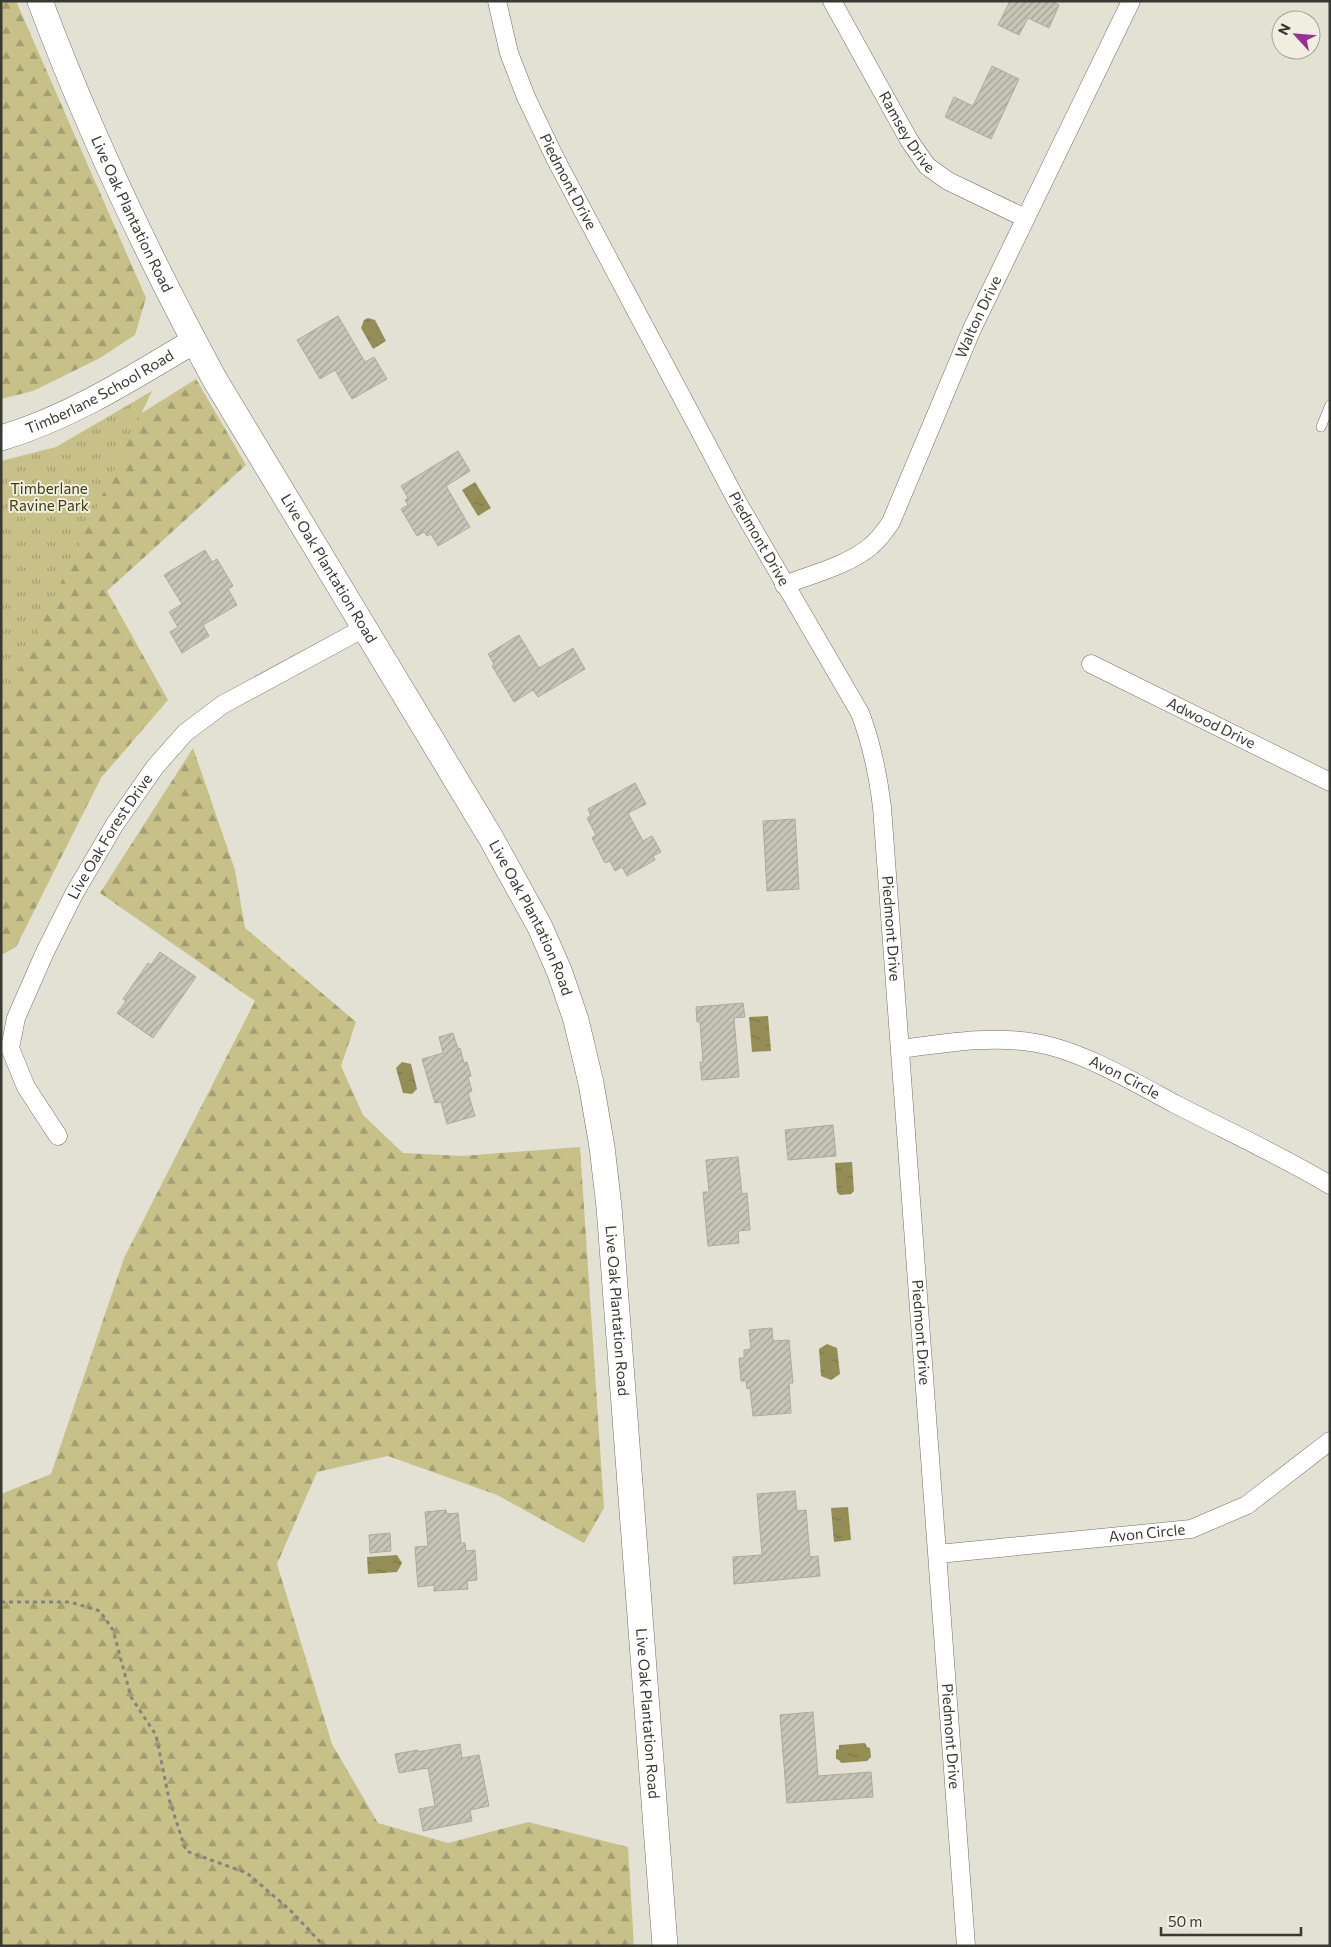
<svg xmlns="http://www.w3.org/2000/svg" width="1331" height="1947" font-family="Commissioner,sans-serif">
	<defs>
		<pattern id="forest-firs" width="22" height="20" patternUnits="userSpaceOnUse" patternTransform="scale(1.25)"><rect width="22" height="20" fill="#c7c189"/><path d="M5 1l3.5 6h-7zM16 11l3.5 6h-7z" fill="#a39e71"/></pattern>
		<pattern id="park-tufts" width="24" height="20" patternUnits="userSpaceOnUse" patternTransform="scale(1.25)"><rect width="24" height="20" fill="#c7c189"/><path d="M3 7l-1-3M5 7V3M7 7l1-3M15 17l-1-3M17 17v-4M19 17l1-3" fill="none" stroke="#a39e71"/></pattern>
		<pattern id="water-ripples" width="26" height="14" patternUnits="userSpaceOnUse" patternTransform="scale(1.25)"><rect width="26" height="14" fill="#948e56"/><path d="M2 4q2-2 4 0t4 0M15 11q2-2 4 0t4 0" fill="none" stroke="#7a7548"/></pattern>
		<pattern id="building-hatch" width="6" height="6" patternUnits="userSpaceOnUse" patternTransform="scale(1.25)"><rect width="6" height="6" fill="#c6c5b8"/><path d="M-1 1l2-2M0 6l6-6M5 7l2-2" fill="none" stroke="#a2a196"/></pattern>
	</defs>
	<rect width="100%" height="100%" fill="#e2e1d4"/>
	<g fill="url(#forest-firs)">
		<path d="M1 1H16L146 298 135 335 100 358 33 391 1 399Z"/>
		<path d="M196 379 246 465 107 591 168 700 101 778 16 947 1 955V471L58 460 145 411Z"/>
		<path d="M193 748 235 870 245 928 356 1022 341 1066 363 1115 403 1153 462 1156 580 1147 604 1508 584 1543 497 1495 388 1456 317 1472 277 1564 332 1744 378 1823 448 1843 528 1822 628 1847 634 1946H1V1494L51 1474 124 1258 255 1001 100 893Z"/>
	</g>
	<path fill="url(#park-tufts)" d="M152 391 1 708V461L56 447Z"/>
	<g fill="url(#water-ripples)">
		<path d="M368 318 375 320 386 341 373 349 361 328 364 320Z"/>
		<path d="M475 482 491 508 478 516 462 490Z"/>
		<path d="M768 1016 771 1051 752 1052 749 1017Z"/>
		<path d="M402 1062 411 1064 417 1089 412 1094 403 1093 396 1068Z"/>
		<path d="M852 1162 854 1191 851 1194 840 1195 837 1192 835 1163Z"/>
		<path d="M827 1344 837 1348 840 1374 831 1380 821 1376 819 1349Z"/>
		<path d="M848 1507 851 1540 834 1542 831 1508Z"/>
		<path d="M397 1555 402 1563 397 1572 368 1574 367 1557Z"/>
		<path d="M865 1743 867 1747 870 1748 871 1757 867 1761 841 1763 839 1760 836 1759V1750L839 1749V1745Z"/>
	</g>
	<g fill="url(#building-hatch)" stroke="#acab9e">
		<path d="M1010 1H1052L1059 5 1049 28 1028 18 1019 35 998 25Z"/>
		<path d="M992 66 1019 79 991 139 945 117 954 97 973 106Z"/>
		<path d="M338 316 365 362 374 357 387 379 352 399 335 370 320 379 297 340Z"/>
		<path d="M458 451 470 471 446 486 470 527 438 546 431 534 427 536 424 532 417 536 401 509 408 505 405 500 408 498 401 486Z"/>
		<path d="M205 550 212 562 217 559 233 586 228 589 237 605 203 625 209 636 182 653 170 632 178 627 169 612 182 604 164 575Z"/>
		<path d="M519 635 539 668 573 648 585 669 538 697 533 690 514 702 492 666 494 664 488 654Z"/>
		<path d="M635 783 646 804 628 813 643 841 652 836 661 852 653 856 655 860 627 876 622 867 615 871 610 861 605 863 592 838 596 835 587 818 591 816 588 809Z"/>
		<path d="M795 819 799 889 767 891 763 821Z"/>
		<path d="M160 952 196 977 153 1038 117 1013 126 1001 123 999 148 963 151 965Z"/>
		<path d="M743 1003 745 1017 734 1018 739 1077 702 1080 700 1062H703L700 1022H697L696 1007Z"/>
		<path d="M453 1033 458 1049 460 1048 464 1063 467 1062 471 1076 468 1077 472 1091 468 1093 475 1116 447 1124 441 1102 435 1103 422 1059 443 1053 439 1037Z"/>
		<path d="M833 1125 836 1156 788 1160 785 1130Z"/>
		<path d="M738 1157 742 1194 747 1193 750 1230 738 1231 739 1243 708 1246 703 1192H709L706 1160Z"/>
		<path d="M772 1328 773 1341 789 1340 793 1383H789L791 1413 753 1416 750 1388 747 1389 746 1381H741L739 1358H744V1350L751 1349 749 1330Z"/>
		<path d="M795 1491 797 1511 806 1510 810 1557 818 1556 820 1576 734 1584 733 1557 762 1555 757 1494Z"/>
		<path d="M446 1510 447 1514 458 1513 461 1543H465L466 1551 475 1550 477 1580 467 1581 468 1589 434 1591V1585L418 1587 415 1547 428 1546 425 1512Z"/>
		<path d="M390 1533 391 1551 370 1553 369 1535Z"/>
		<path d="M813 1712 818 1776 871 1772 873 1797 787 1803 780 1715Z"/>
		<path d="M460 1744 462 1758 479 1755 489 1806 470 1810 472 1821 423 1831 419 1809 435 1806 428 1768 399 1773 395 1754 418 1750V1752Z"/>
	</g>
	<g fill="none" stroke-linecap="round" stroke-linejoin="round">
		<defs>
			<path id="lane" d="M1321 427 1330 405"/>
			<g id="street">
				<path id="s1" d="M497 1 509 53 526 97 555 158 738 503 860 713C872 744 878 775 882 807L966 1946"/>
				<path id="s2" d="M832 1 909 140 927 166 948 181 1025 218"/>
				<path id="s3" d="M784 585C812 574 847 566 871 546 879 539 885 531 891 522L972 329 1131 1"/>
				<path id="s4" d="M1091 664 1330 782"/>
				<path id="s5" d="M901 1049C946 1043 991 1035 1036 1043 1080 1050 1136 1083 1175 1104 1227 1131 1280 1155 1330 1185"/>
				<path id="s6" d="M58 1136 26 1087 10 1048 16 1018 45 952 74 894 115 824 155 767 185 733 222 705 364 628"/>
				<path id="s7" d="M938 1554 1191 1529 1247 1505 1330 1441"/>
			</g>
			<g id="secondary">
				<path id="s8" d="M40 1C89 132 149 258 215 380L491 838 540 927 560 973 576 1020 591 1083 602 1147 609 1207 665 1946"/>
				<path id="s9" d="M1 438C71 417 132 378 194 341"/>
			</g>
		</defs>
		<use href="#lane" stroke="#727166" stroke-width="10"/>
		<use href="#street" stroke="#727166" stroke-width="19"/>
		<use href="#secondary" stroke="#727166" stroke-width="26"/>
		<path stroke="#86857c" stroke-width="3" stroke-dasharray="4 4" stroke-linecap="butt" d="M1 1602H70L100 1611 113 1630 131 1697 156 1735 169 1799 186 1851 247 1873 290 1910 324 1946"/>
		<use href="#lane" stroke="#fff" stroke-width="9"/>
		<use href="#street" stroke="#fff" stroke-width="18"/>
		<use href="#secondary" stroke="#fff" stroke-width="25"/>
	</g>
	<g text-anchor="middle" stroke-width="4" stroke-linejoin="round" paint-order="stroke">
		<g font-size="15" fill="#393933" stroke="#efeee1">
			<text dy="5" stroke="none"><textPath href="#s2" startOffset="151">Ramsey Drive</textPath></text>
			<text dy="5" stroke="none"><textPath href="#s1" startOffset="195">Piedmont Drive</textPath></text>
			<text dy="5" stroke="none"><textPath href="#s8" startOffset="232">Live Oak Plantation Road</textPath></text>
			<text dy="5" stroke="none"><textPath href="#s3" startOffset="350">Walton Drive</textPath></text>
			<text dy="5" stroke="none"><textPath href="#s9" startOffset="109">Timberlane School Road</textPath></text>
			<text dy="5" stroke="none"><textPath href="#s1" startOffset="600">Piedmont Drive</textPath></text>
			<text dy="5" stroke="none"><textPath href="#s8" startOffset="638">Live Oak Plantation Road</textPath></text>
			<text dy="5" stroke="none"><textPath href="#s4" startOffset="134">Adwood Drive</textPath></text>
			<text dy="5" stroke="none"><textPath href="#s6" startOffset="336">Live Oak Forest Drive</textPath></text>
			<text dy="5" stroke="none"><textPath href="#s8" startOffset="1042">Live Oak Plantation Road</textPath></text>
			<text dy="5" stroke="none"><textPath href="#s1" startOffset="1020">Piedmont Drive</textPath></text>
			<text dy="5" stroke="none"><textPath href="#s5" startOffset="231">Avon Circle</textPath></text>
			<text dy="5" stroke="none"><textPath href="#s8" startOffset="1448">Live Oak Plantation Road</textPath></text>
			<text dy="5" stroke="none"><textPath href="#s1" startOffset="1425">Piedmont Drive</textPath></text>
			<text dy="5" stroke="none"><textPath href="#s7" startOffset="210">Avon Circle</textPath></text>
			<text dy="5" stroke="none"><textPath href="#s8" startOffset="1852">Live Oak Plantation Road</textPath></text>
			<text dy="5" stroke="none"><textPath href="#s1" startOffset="1830">Piedmont Drive</textPath></text>
		</g>
		<g font-size="15" fill="#413c0e" stroke="#efeee1">
			<text x="49" y="494">Timberlane<tspan x="49" dy="17">Ravine Park</tspan></text>
		</g>
	</g>
	<rect width="1331" height="1947" fill="none" stroke="#393933" stroke-width="5"/>
	<g transform="translate(1296 35) rotate(296)"><circle r="24" fill="#efeee1" stroke="#a6a69b"/>
	<path d="M0-4L9 19L0 12L-9 19Z" fill="#993093"/>
	<text y="-8" font-size="14" font-weight="bold" text-anchor="middle" fill="#393933">N</text>
	</g>
	<path d="M1161 1927v8h140v-8" fill="none" stroke="#393933" stroke-width="2.5"/>
	<text x="1168" y="1927" font-size="15" fill="#393933" stroke="#efeee1" stroke-width="4" paint-order="stroke">50 m</text>
</svg>
